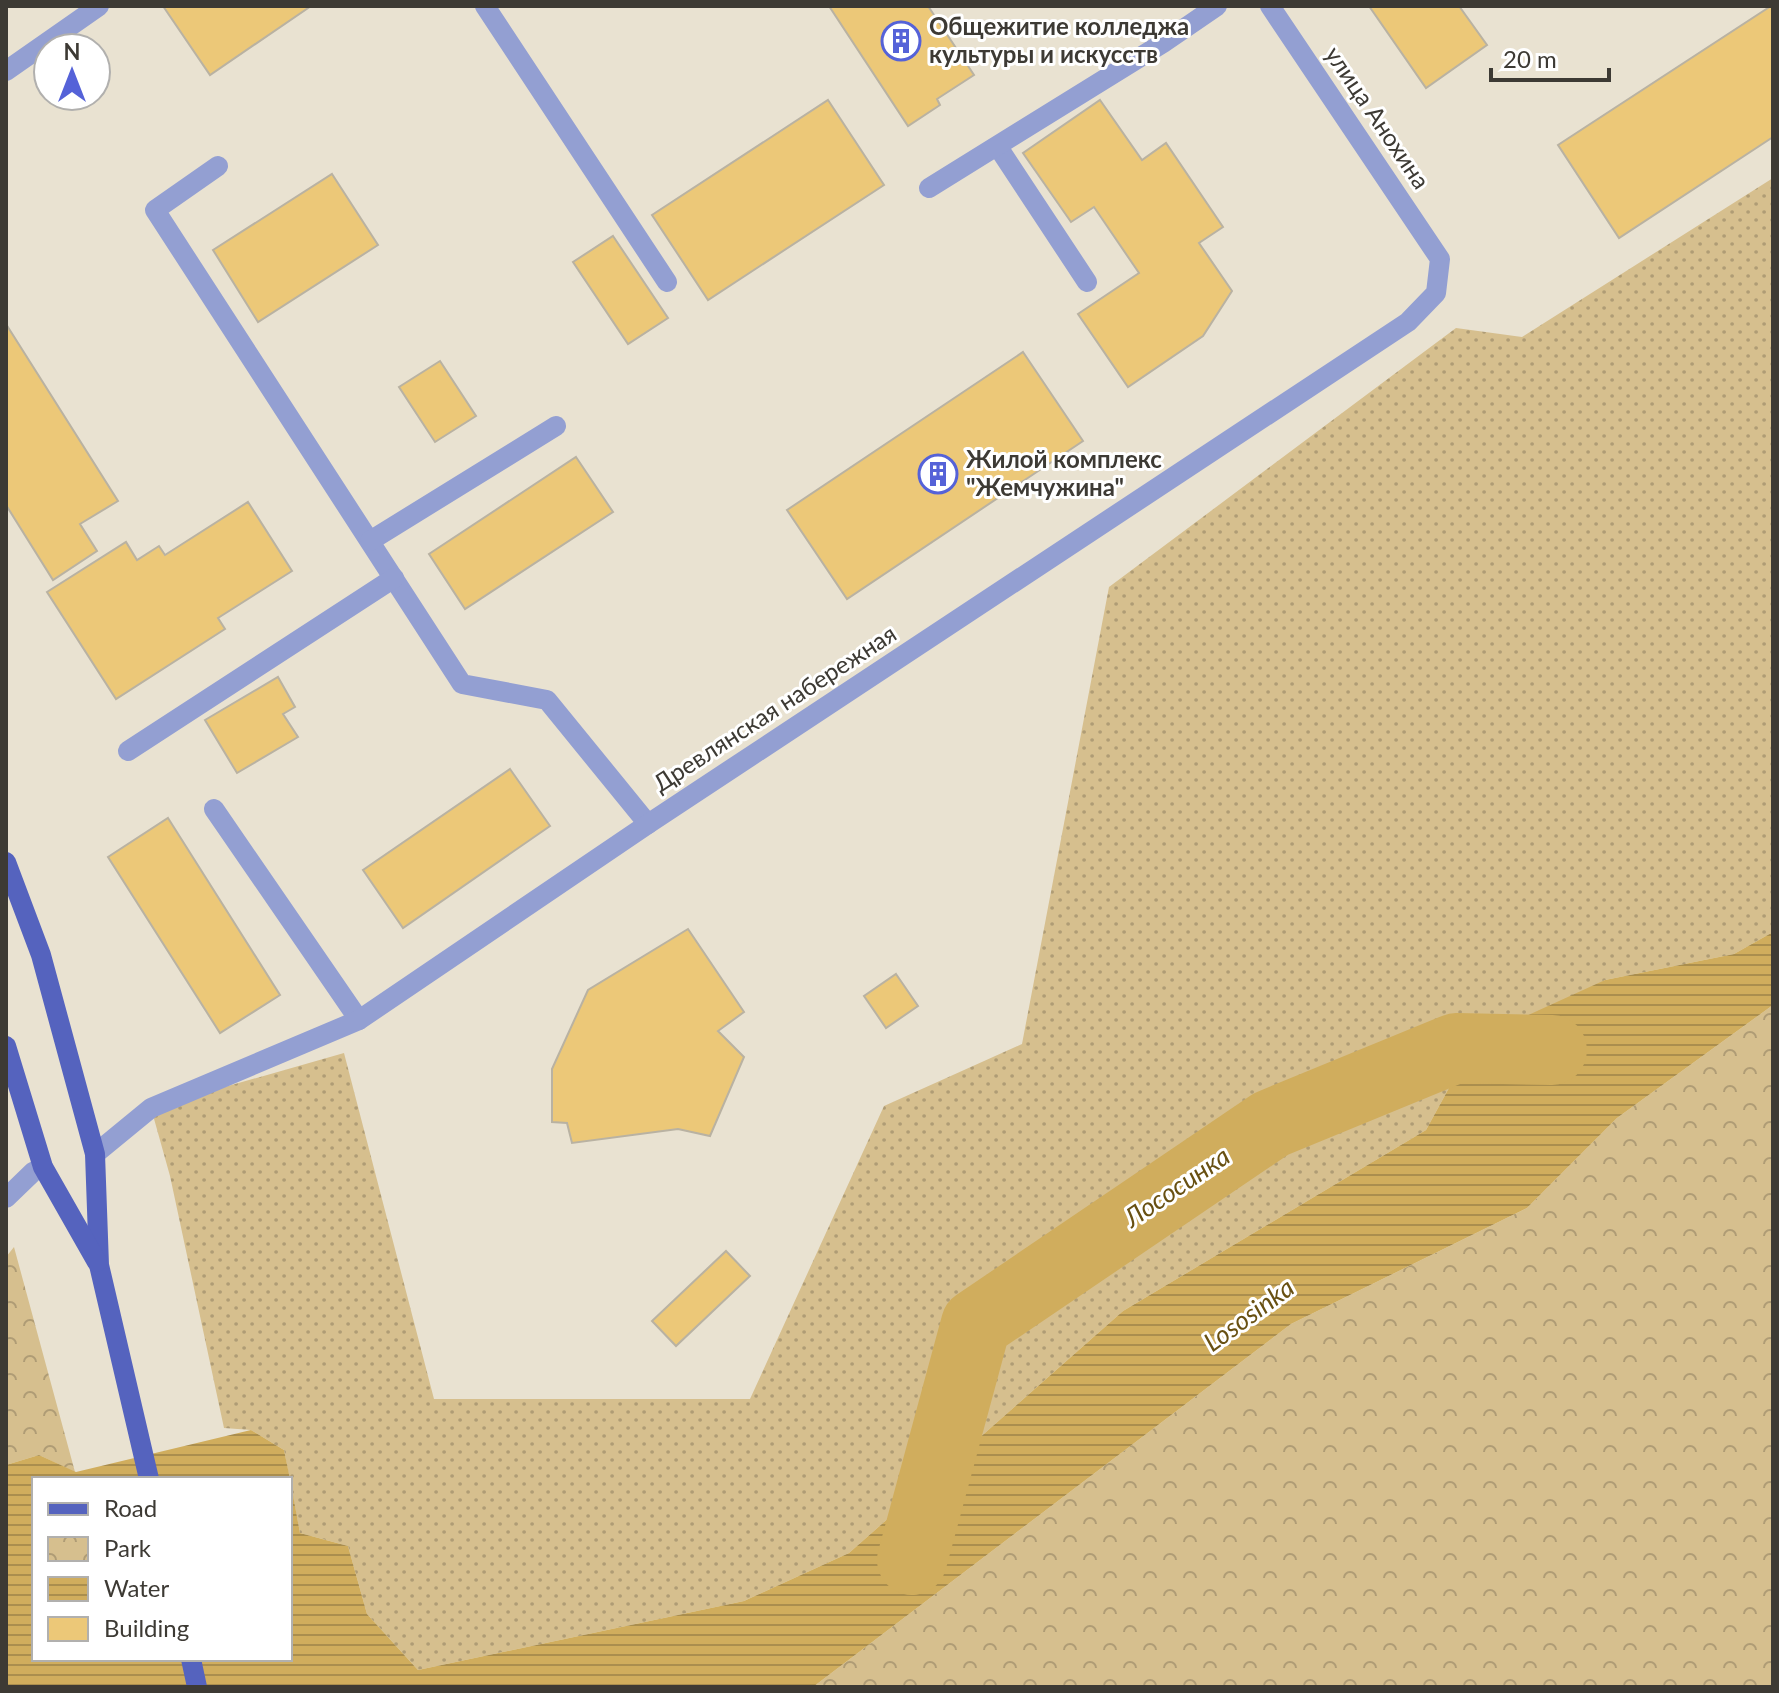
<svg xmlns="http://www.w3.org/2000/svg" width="1779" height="1693" font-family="Lato,sans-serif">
	<defs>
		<pattern id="grass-dots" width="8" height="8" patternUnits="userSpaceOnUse" patternTransform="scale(2)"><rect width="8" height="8" fill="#d6bf8e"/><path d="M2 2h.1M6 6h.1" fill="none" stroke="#af9c75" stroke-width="1.8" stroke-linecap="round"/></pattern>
		<pattern id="park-crowns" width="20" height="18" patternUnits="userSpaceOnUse" patternTransform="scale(2)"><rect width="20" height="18" fill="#d6bf8e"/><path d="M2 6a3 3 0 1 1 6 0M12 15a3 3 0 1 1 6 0" fill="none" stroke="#af9c75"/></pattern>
		<pattern id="water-rules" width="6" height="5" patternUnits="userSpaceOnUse" patternTransform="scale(2)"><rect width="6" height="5" fill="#d0ad5d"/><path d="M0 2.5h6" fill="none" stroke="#aa8e4e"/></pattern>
	</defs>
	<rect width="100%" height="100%" fill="#e9e2d1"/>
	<path fill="url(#grass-dots)" d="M1773 178V932L1734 954 1605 980 1461 1066 1426 1130 1123 1311 849 1553 744 1601 418 1670 367 1614 348 1546 300 1533 284 1450 251 1430 224 1428 170 1176 151 1108 344 1053 434 1399H750L884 1106 1022 1044 1109 587 1456 328 1522 337Z"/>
	<g fill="url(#park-crowns)">
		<path d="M1773 1005V1687H813L1291 1324 1527 1208 1617 1118Z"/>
		<path d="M14 1247 75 1472 39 1455 6 1465V1257Z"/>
	</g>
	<path fill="url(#water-rules)" d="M1773 932V1005L1617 1118 1527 1208 1291 1324 813 1687H6V1465L39 1455 76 1472 251 1430 284 1450 290 1479H34V1659H290V1479L300 1533 348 1546 367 1614 418 1670 744 1601 849 1553 1123 1311 1426 1130 1461 1066 1456 1048 1605 980 1734 954Z"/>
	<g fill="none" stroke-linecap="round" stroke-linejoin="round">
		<path stroke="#d0ad5d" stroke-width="70" d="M912 1560 976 1324 1271 1124 1456 1048 1552 1050"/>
	</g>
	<g fill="#ecc878" stroke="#b9b2a2" stroke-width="2">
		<path d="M163 6H311L210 75Z"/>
		<path d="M829 6H928L974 75 937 99 940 105 908 126Z"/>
		<path d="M1369 6H1459L1487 45 1426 88Z"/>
		<path d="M1771 6H1773V137L1619 238 1558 145Z"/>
		<path d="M828 100 884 185 708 300 652 215Z"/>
		<path d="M1100 100 1142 160 1166 143 1223 227 1199 243 1232 291 1203 336 1128 387 1078 314 1139 273 1094 207 1071 222 1023 153Z"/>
		<path d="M332 174 378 245 258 322 213 250Z"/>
		<path d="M613 236 668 318 628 344 573 262Z"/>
		<path d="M6 324 118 501 80 524 97 551 53 580 6 505Z"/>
		<path d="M1023 352 1083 441 847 599 787 510Z"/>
		<path d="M440 361 476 416 435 442 399 387Z"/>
		<path d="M576 457 613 512 465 609 429 554Z"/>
		<path d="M248 502 292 571 218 618 225 629 116 699 47 592 126 542 137 560 159 546 165 555Z"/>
		<path d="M278 677 295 707 283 714 298 737 237 773 205 720Z"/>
		<path d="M510 769 550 826 403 928 363 870Z"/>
		<path d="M168 818 280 995 220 1033 108 857Z"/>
		<path d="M688 929 744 1012 718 1031 744 1057 710 1136 678 1129 572 1143 567 1123 552 1122V1069L588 990Z"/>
		<path d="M896 974 918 1006 886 1028 864 996Z"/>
		<path d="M726 1251 750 1276 676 1346 652 1321Z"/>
	</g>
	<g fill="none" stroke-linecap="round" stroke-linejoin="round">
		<g stroke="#939fd2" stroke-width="20">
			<path d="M485 6 667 282"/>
			<path d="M6 71 99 6"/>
			<path d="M998 147 1087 282"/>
			<path d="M218 166 155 210 462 684 547 700 648 824"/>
			<path d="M929 188 1163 43 1217 6"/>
			<path d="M370 541 556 426"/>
			<path d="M128 751 394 578"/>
			<path d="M214 809 359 1020"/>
			<path d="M95 1154 151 1108 359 1020 648 824 1408 322 1436 293 1440 259 1270 6"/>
			<path d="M6 1198 33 1172 43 1167"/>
		</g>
		<g stroke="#5563be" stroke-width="20">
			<path d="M6 862 41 955 95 1154 99 1265 149 1479"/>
			<path d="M6 1046 43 1167 97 1262"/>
			<path d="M191 1659 197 1687"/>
		</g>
	</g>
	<defs>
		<symbol id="building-ring" viewBox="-11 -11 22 22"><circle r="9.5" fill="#fff" stroke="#5562d8" stroke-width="1.5"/><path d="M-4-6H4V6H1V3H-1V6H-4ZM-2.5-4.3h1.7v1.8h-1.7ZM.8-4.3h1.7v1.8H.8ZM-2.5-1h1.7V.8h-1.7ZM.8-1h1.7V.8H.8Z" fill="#5562d8"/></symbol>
	</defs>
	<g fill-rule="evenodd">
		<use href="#building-ring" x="879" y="19" width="44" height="44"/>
		<use href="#building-ring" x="916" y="452" width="44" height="44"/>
	</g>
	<g text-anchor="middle" stroke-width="6" stroke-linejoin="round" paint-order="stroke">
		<g font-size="24" font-weight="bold" fill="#3d3a34" stroke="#fff" text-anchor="start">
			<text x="929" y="35">Общежитие колледжа<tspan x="929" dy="28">культуры и искусств</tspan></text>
			<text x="966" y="468">Жилой комплекс<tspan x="966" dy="28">"Жемчужина"</tspan></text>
		</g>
		<g font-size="24" fill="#3d3a34" stroke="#fff">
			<text transform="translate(1377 118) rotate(56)" y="8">улица Анохина</text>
			<text transform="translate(775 709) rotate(-33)" y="8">Древлянская набережная</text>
		</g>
		<g font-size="26" font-style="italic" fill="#685012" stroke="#fff">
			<text transform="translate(1177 1187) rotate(-34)" y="9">Лососинка</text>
			<text transform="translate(1249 1315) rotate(-36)" y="9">Lososinka</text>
		</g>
	</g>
	<rect width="1779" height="1693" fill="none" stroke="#3d3a34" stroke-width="16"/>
	<rect x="32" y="1477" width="260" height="184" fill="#ffffff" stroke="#b1b0ae" stroke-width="2"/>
	<rect x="48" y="1503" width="40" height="12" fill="#5563be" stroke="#b1b0ae" stroke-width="2"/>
	<text x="104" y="1517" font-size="24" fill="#3d3a34">Road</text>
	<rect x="48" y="1537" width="40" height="24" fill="url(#park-crowns)" stroke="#b1b0ae" stroke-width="2"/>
	<text x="104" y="1557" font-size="24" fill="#3d3a34">Park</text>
	<rect x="48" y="1577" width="40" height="24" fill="url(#water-rules)" stroke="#b1b0ae" stroke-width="2"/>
	<text x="104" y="1597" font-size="24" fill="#3d3a34">Water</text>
	<rect x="48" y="1617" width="40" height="24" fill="#ecc878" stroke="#b1b0ae" stroke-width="2"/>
	<text x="104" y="1637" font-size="24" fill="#3d3a34">Building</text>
	<g transform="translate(72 72)"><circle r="38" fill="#ffffff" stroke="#b1b0ae" stroke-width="2"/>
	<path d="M0-6L14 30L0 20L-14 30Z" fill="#5562d8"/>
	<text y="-12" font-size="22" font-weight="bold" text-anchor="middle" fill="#3d3a34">N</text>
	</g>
	<path d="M1491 68v12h118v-12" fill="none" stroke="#3d3a34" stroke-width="4"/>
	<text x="1503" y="68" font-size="24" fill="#3d3a34" stroke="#ffffff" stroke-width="6" paint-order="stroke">20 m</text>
</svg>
